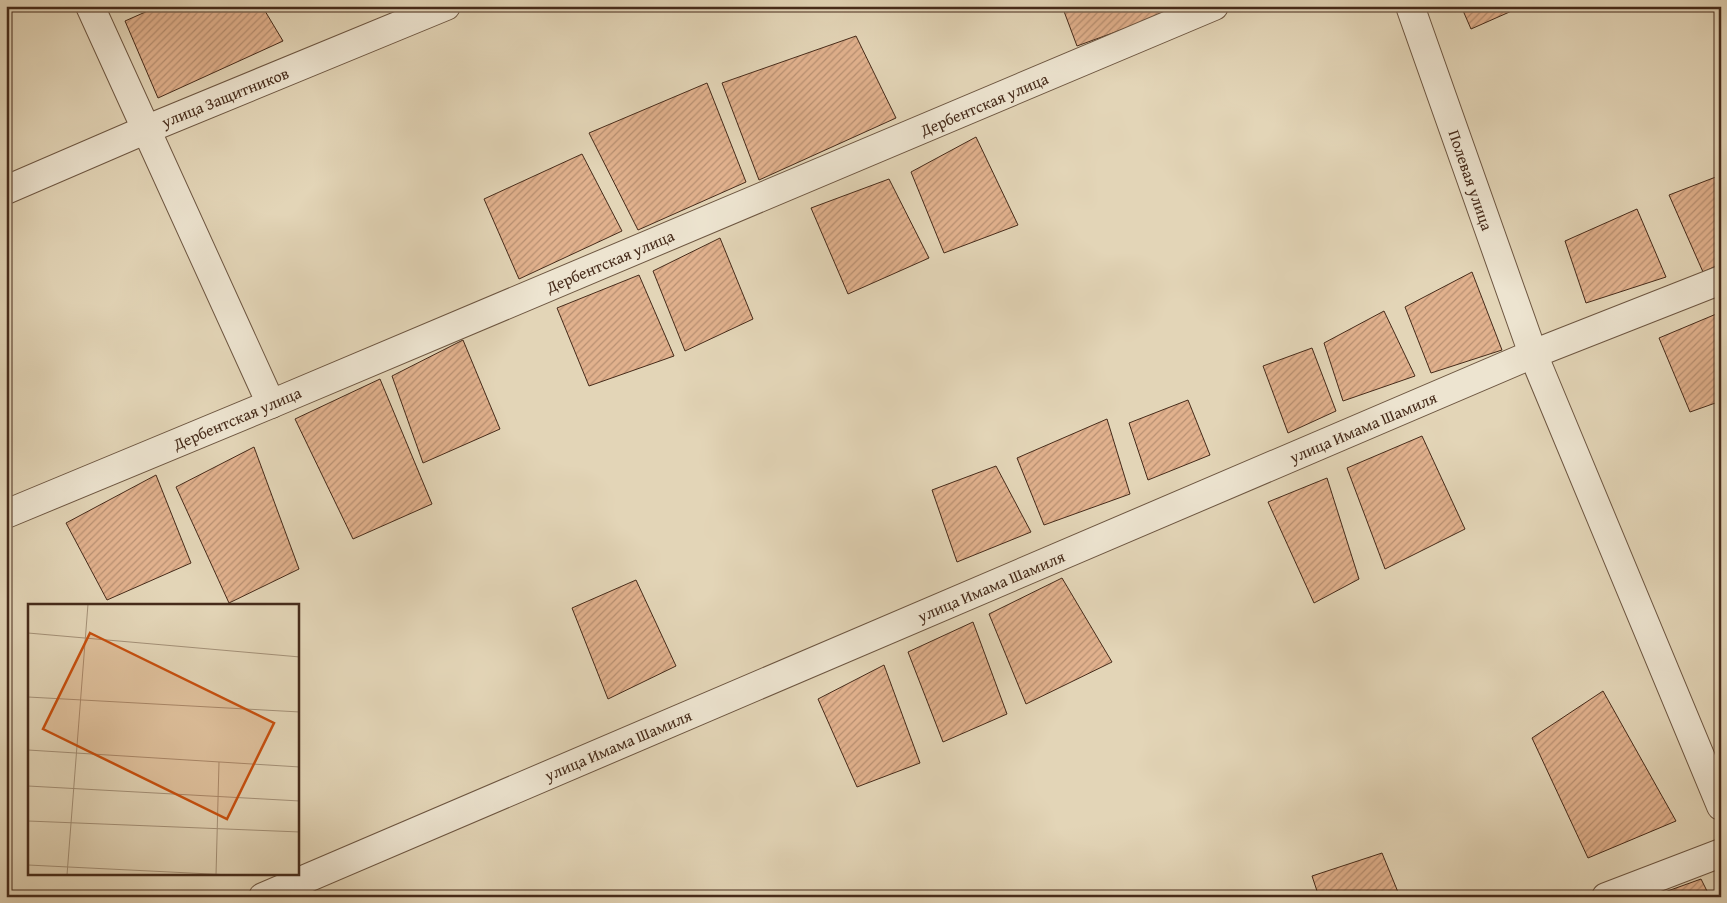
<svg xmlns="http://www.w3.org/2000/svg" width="1727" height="903" font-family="'Gentium Book Plus',serif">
	<defs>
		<pattern id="building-hatch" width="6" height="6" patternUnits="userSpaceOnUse" patternTransform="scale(1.25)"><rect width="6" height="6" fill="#e1b18d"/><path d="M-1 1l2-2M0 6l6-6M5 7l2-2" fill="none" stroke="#b89072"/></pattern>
	</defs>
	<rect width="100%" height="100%" fill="#e3d5b7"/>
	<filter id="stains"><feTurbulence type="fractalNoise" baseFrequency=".004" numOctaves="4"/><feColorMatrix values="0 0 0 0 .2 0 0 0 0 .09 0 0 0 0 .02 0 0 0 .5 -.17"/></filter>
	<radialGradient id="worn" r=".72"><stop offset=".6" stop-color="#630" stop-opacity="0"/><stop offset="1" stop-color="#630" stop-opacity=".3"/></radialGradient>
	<g fill="url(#building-hatch)" stroke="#462b1a">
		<path d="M159 6H262L283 41 158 98 125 21Z"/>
		<path d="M1062 6H1170L1173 11 1077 46Z"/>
		<path d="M1461 6H1523L1471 29Z"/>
		<path d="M856 36 896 118 759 180 722 83Z"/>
		<path d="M707 83 746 182 638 230 589 133Z"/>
		<path d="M976 137 1018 225 944 253 911 172Z"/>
		<path d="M582 154 622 231 519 279 484 199Z"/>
		<path d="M1721 175V264L1703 272 1669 195Z"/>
		<path d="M889 179 929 258 848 294 811 208Z"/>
		<path d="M1637 209 1666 277 1586 303 1565 241Z"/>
		<path d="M720 238 753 319 685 351 653 271Z"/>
		<path d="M1472 272 1502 350 1431 373 1405 307Z"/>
		<path d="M639 275 674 356 589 386 557 308Z"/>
		<path d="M1384 311 1415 376 1343 401 1324 343Z"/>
		<path d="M1721 312V401L1690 412 1659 338Z"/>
		<path d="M463 340 500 429 423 463 392 376Z"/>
		<path d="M1312 348 1336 411 1288 433 1263 366Z"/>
		<path d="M380 379 432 504 353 539 295 419Z"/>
		<path d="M1188 400 1210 455 1148 480 1129 423Z"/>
		<path d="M1107 419 1130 494 1044 525 1017 458Z"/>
		<path d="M1422 436 1465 529 1385 569 1347 468Z"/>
		<path d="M254 447 299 569 229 603 176 487Z"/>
		<path d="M996 466 1031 532 957 562 932 490Z"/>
		<path d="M156 475 191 563 107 600 66 523Z"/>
		<path d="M1327 478 1359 579 1314 603 1268 502Z"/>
		<path d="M1062 578 1112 662 1026 704 989 614Z"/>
		<path d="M636 580 676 666 608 699 572 608Z"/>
		<path d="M973 622 1007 714 943 742 908 652Z"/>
		<path d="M884 665 920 763 857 787 818 699Z"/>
		<path d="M1603 691 1676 821 1588 858 1532 738Z"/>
		<path d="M1382 853 1400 897H1319L1312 876Z"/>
		<path d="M1701 879 1710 897H1651Z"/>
	</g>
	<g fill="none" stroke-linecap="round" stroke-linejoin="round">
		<defs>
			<g id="street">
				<path d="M90 6 271 404"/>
				<path d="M1410 6 1533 354 1721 806"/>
				<path d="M6 190 145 130 446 6"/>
				<path d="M6 514 271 404 1214 6"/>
				<path d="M263 897 1533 354 1721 280"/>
				<path d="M1606 897 1721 853"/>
			</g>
		</defs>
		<use href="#street" stroke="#6d5641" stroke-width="30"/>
		<use href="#street" stroke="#ede4d0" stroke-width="28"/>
	</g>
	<g text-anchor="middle" stroke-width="4.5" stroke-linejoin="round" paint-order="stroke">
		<g font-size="16" fill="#462b1a" stroke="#ede4d0">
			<text transform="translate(225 97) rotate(-22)" y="6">улица Защитников</text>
			<text transform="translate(984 104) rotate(-23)" y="6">Дербентская улица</text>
			<text transform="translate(1471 180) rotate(71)" y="6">Полевая улица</text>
			<text transform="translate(610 261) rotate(-23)" y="6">Дербентская улица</text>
			<text transform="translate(237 418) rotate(-23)" y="6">Дербентская улица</text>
			<text transform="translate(1363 427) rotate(-23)" y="6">улица Имама Шамиля</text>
			<text transform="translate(991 586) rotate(-23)" y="6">улица Имама Шамиля</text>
			<text transform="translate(618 745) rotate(-23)" y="6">улица Имама Шамиля</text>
		</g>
	</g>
	<g transform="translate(28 604)">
		<rect width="271" height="271" fill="#e3d5b7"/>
		<path fill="none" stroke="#a49178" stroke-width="1" d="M0 29 272 53M0 93 272 108M0 146 272 163M0 182 272 197M0 217 272 228M0 261 203 271M39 271 60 0M188 271 191 158"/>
		<path fill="#c8500f" fill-opacity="0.15" stroke="#c8500f" stroke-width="2.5" d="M62 29 246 119 199 215 15 125Z"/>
		<rect width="271" height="271" fill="none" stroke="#462b1a" stroke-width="2.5"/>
	</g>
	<rect width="1727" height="903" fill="none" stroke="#e3d5b7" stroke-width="25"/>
	<rect x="8" y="8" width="1712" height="888" fill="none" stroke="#462b1a" stroke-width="2.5"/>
	<rect x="12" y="12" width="1702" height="878" fill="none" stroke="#462b1a"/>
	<rect width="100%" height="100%" filter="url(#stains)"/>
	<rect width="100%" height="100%" fill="url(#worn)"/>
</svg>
